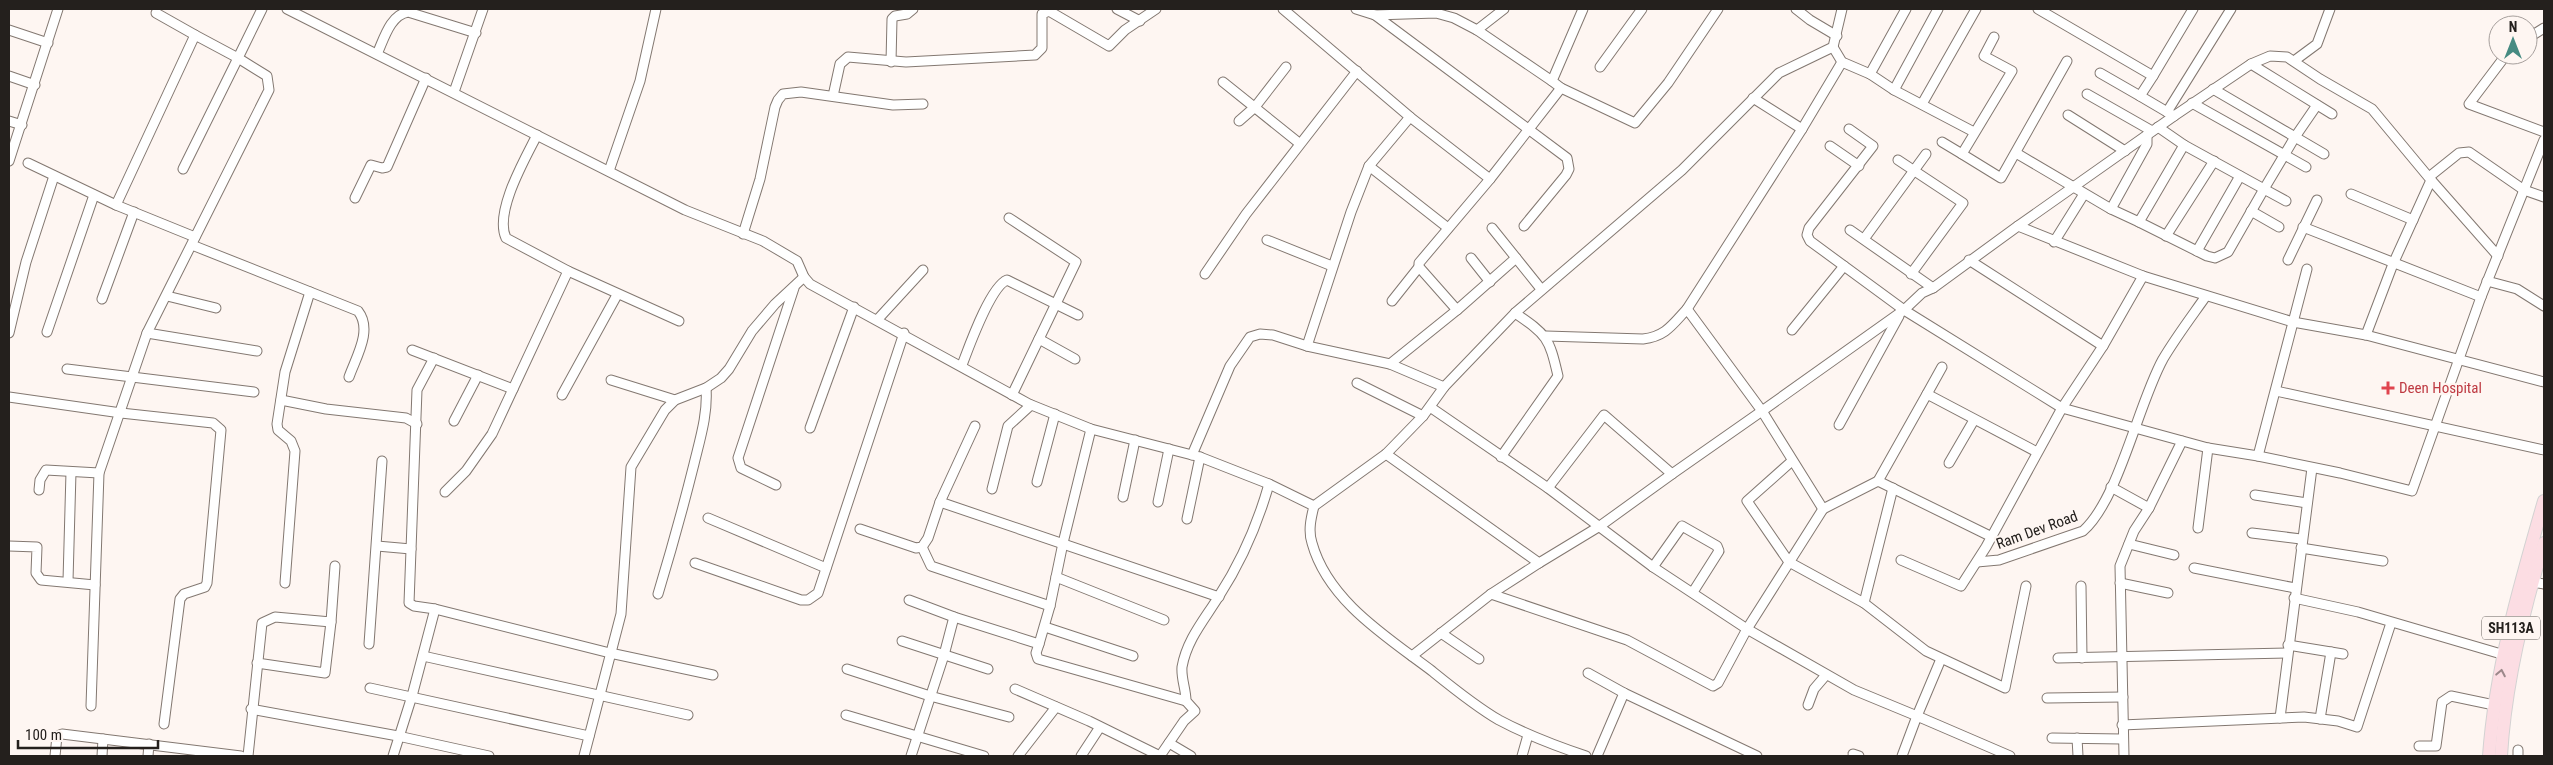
<svg xmlns="http://www.w3.org/2000/svg" width="2553" height="765" font-family="'Roboto Condensed',sans-serif">
	<rect width="100%" height="100%" fill="#fef6f2"/>
	<g fill="none" stroke-linecap="round" stroke-linejoin="round">
		<defs>
			<g id="minor">
				<path d="M287 9 685 210 763 241 797 261 804 277 810 284 1029 404 1091 429 1200 457 1269 484 1314 506C1311 518 1308 531 1312 543 1328 601 1387 637 1432 671 1453 688 1475 706 1499 720 1527 735 1556 746 1586 756"/>
				<path d="M1117 9 1140 21"/>
				<path d="M1283 9 1410 117 1490 179"/>
				<path d="M1356 9 1375 15 1436 13 1454 18 1477 30 1552 81"/>
				<path d="M1583 9 1552 81 1561 88 1635 123 1668 83 1718 9"/>
				<path d="M1796 9 1810 20 1837 36"/>
				<path d="M2038 9 2153 76 2140 96 2174 116 2251 64 2270 56 2287 57 2320 79 2372 109 2431 180 2393 264 2366 335"/>
				<path d="M156 13 195 35"/>
				<path d="M1375 15 1567 158 1569 169 1566 175 1524 226"/>
				<path d="M9 30 48 43"/>
				<path d="M1477 30 1504 9"/>
				<path d="M1994 37 1984 56 2012 71 1962 154 2001 178 2067 61"/>
				<path d="M2528 38 2544 28"/>
				<path d="M1833 47 1842 62 1870 74 1894 90 1938 9"/>
				<path d="M377 54C384 39 390 15 408 12L476 33"/>
				<path d="M2506 55 2469 104 2544 132"/>
				<path d="M2294 61 2317 44 2330 9"/>
				<path d="M891 62 892 19 895 16 907 14 913 9"/>
				<path d="M2251 64 2332 114"/>
				<path d="M1600 67 1642 9"/>
				<path d="M2100 73 2140 96"/>
				<path d="M1870 74 1906 9"/>
				<path d="M9 76 35 85"/>
				<path d="M2153 76 2193 9"/>
				<path d="M1223 82 1299 143"/>
				<path d="M1894 90 1974 132"/>
				<path d="M454 92 483 9"/>
				<path d="M2087 94 2152 131"/>
				<path d="M833 96 840 64 848 57 906 62 1035 55 1042 48V14L1049 11 1109 46 1125 30 1156 9"/>
				<path d="M1753 98 1802 129"/>
				<path d="M2192 103 2306 167"/>
				<path d="M1922 104 1976 9"/>
				<path d="M2317 105 2295 137 2324 154"/>
				<path d="M2167 112 2231 9"/>
				<path d="M2068 115 2125 151"/>
				<path d="M9 121 22 125"/>
				<path d="M1239 121 1255 107 1286 67"/>
				<path d="M1849 129 1873 146 1809 228 1807 235 1810 241 1904 310 2062 408 2208 448 2258 456 2307 269"/>
				<path d="M1942 142 1962 154"/>
				<path d="M2184 145 2264 189 2295 137 2213 89"/>
				<path d="M1830 146 1859 166"/>
				<path d="M2016 153 2111 209 2139 222 2184 145 2158 127"/>
				<path d="M1898 160 1963 203 1911 274"/>
				<path d="M9 161 58 9"/>
				<path d="M28 163 116 205 195 237"/>
				<path d="M1369 166 1448 228"/>
				<path d="M609 171 640 81 656 9"/>
				<path d="M2429 177 2459 153 2469 152 2524 190 2544 197"/>
				<path d="M2431 180 2498 256"/>
				<path d="M2351 194 2413 220"/>
				<path d="M355 198 371 165 382 168 387 167 426 78"/>
				<path d="M116 205 195 35 238 58 183 169"/>
				<path d="M2111 209 2147 144V135"/>
				<path d="M2251 211 2279 227"/>
				<path d="M1009 218 1076 262 1012 395"/>
				<path d="M2139 222 2207 256 2215 258 2228 252 2264 189 2286 201"/>
				<path d="M2018 226 2174 116"/>
				<path d="M1492 228 1541 289"/>
				<path d="M1850 230 1933 288"/>
				<path d="M743 234 760 179 775 107 778 100 783 94 801 92 893 105 923 104"/>
				<path d="M2166 236 2214 161"/>
				<path d="M1864 239 1926 154"/>
				<path d="M1267 240 1332 266"/>
				<path d="M2054 242 2084 194"/>
				<path d="M192 245 358 311C373 330 356 357 349 377"/>
				<path d="M2197 251 2240 176"/>
				<path d="M1471 258 1490 282"/>
				<path d="M1516 258 1457 310 1419 267V263L1490 179 1561 88"/>
				<path d="M1969 260 2103 346"/>
				<path d="M2288 260 2317 200"/>
				<path d="M568 271 679 321"/>
				<path d="M1205 274 1246 214 1357 71"/>
				<path d="M2487 281 2517 289 2544 306"/>
				<path d="M167 296 216 308"/>
				<path d="M2481 297 2544 140"/>
				<path d="M102 299 134 212"/>
				<path d="M1392 301 1419 267"/>
				<path d="M1687 309 1802 129 1842 62"/>
				<path d="M878 319 923 270"/>
				<path d="M1792 330 1844 266"/>
				<path d="M47 332 94 195"/>
				<path d="M9 333 26 262 54 176"/>
				<path d="M147 333 257 351"/>
				<path d="M1546 336 1643 339C1666 336 1672 325 1687 309L1762 411 1672 474"/>
				<path d="M1039 339 1075 359"/>
				<path d="M1307 346 1351 212 1369 166 1410 117"/>
				<path d="M412 350 513 389"/>
				<path d="M434 358 417 390 409 603 414 606 435 609 610 653 713 675"/>
				<path d="M1390 364 1457 310"/>
				<path d="M962 365C969 347 990 287 1007 280L1078 315"/>
				<path d="M67 369 254 392"/>
				<path d="M611 380 675 400"/>
				<path d="M1357 383 1423 416"/>
				<path d="M2276 391 2544 450"/>
				<path d="M1927 394 1942 367"/>
				<path d="M562 395 617 295"/>
				<path d="M9 397 121 413 213 423 221 430 207 583 205 587 184 594 180 599 164 724"/>
				<path d="M281 400 326 409 406 418 417 424"/>
				<path d="M1430 407 1548 488 1653 567 1747 629 1823 509"/>
				<path d="M454 421 478 375"/>
				<path d="M1839 425 1899 316"/>
				<path d="M810 428 854 307"/>
				<path d="M1386 454 1539 563 1600 526 1672 474 1604 415 1548 488"/>
				<path d="M1192 455 1230 366 1250 337 1260 334 1273 335 1307 346 1390 364 1444 387"/>
				<path d="M2258 456 2340 473 2412 491 2481 297 2303 227"/>
				<path d="M1501 457 1558 376C1549 337 1547 335 1515 313"/>
				<path d="M1792 461 1747 501 1789 562 1864 603 1926 651 2005 688 2026 586"/>
				<path d="M1949 463 1974 420"/>
				<path d="M1878 481 1927 394 2037 452"/>
				<path d="M1037 482 1055 414"/>
				<path d="M776 485 741 468 738 458 794 288"/>
				<path d="M2111 487 2149 508"/>
				<path d="M992 489 1008 426 1031 405"/>
				<path d="M39 490 40 480 46 470 99 473"/>
				<path d="M445 492 466 471 492 434 568 271 506 238C494 212 525 159 537 135"/>
				<path d="M2255 495 2307 503"/>
				<path d="M1123 497 1135 440"/>
				<path d="M940 502 1219 597"/>
				<path d="M1158 502 1169 449"/>
				<path d="M1314 506 1386 454 1423 416 1444 387 1515 313 1682 170 1779 73 1833 47 1842 9"/>
				<path d="M708 518 826 568"/>
				<path d="M1187 519 1200 457"/>
				<path d="M2198 528 2208 448"/>
				<path d="M860 529 916 548 922 547 928 538 940 502 975 426"/>
				<path d="M2252 533 2301 539"/>
				<path d="M1992 537 1878 481 1823 509 1762 411 1904 310 1922 293 1933 288 2018 226 2143 276 2293 322 2366 335 2544 382"/>
				<path d="M2129 544 2174 555"/>
				<path d="M9 546 37 547 36 573 41 580 95 585"/>
				<path d="M377 546 411 549"/>
				<path d="M922 547 931 566 1050 606"/>
				<path d="M2301 548 2383 561"/>
				<path d="M1901 560 1961 586 1986 547 2062 408 2103 346 2143 276"/>
				<path d="M1977 562 1999 560 2083 531C2119 499 2138 404 2163 359 2176 337 2192 316 2206 296"/>
				<path d="M695 563 801 600H808L818 593 904 333"/>
				<path d="M1653 567 1682 526 1717 546 1719 551 1693 592"/>
				<path d="M2194 568 2295 588"/>
				<path d="M1056 577 1164 620"/>
				<path d="M68 581 71 472"/>
				<path d="M2533 582 2544 584"/>
				<path d="M285 583 295 451 291 441 278 430 277 424 285 372 310 292"/>
				<path d="M2120 583 2168 593"/>
				<path d="M2081 586 2082 658"/>
				<path d="M658 594C671 551 683 508 694 464 700 439 708 414 706 388"/>
				<path d="M1491 594 1627 640 1713 686 1718 683 1747 629 1854 690 1917 716 1941 659"/>
				<path d="M2294 598 2358 612 2508 656"/>
				<path d="M909 600 954 617"/>
				<path d="M1864 603 1893 488"/>
				<path d="M1045 627 1133 656"/>
				<path d="M1441 633 1479 659"/>
				<path d="M902 641 988 669"/>
				<path d="M369 644 382 461"/>
				<path d="M1039 644 1050 606 1063 543 1091 429"/>
				<path d="M2288 645 2343 654"/>
				<path d="M423 656 688 715"/>
				<path d="M1412 656 1491 594 1539 563"/>
				<path d="M2058 658 2287 653"/>
				<path d="M257 663 325 673 331 622"/>
				<path d="M847 669 930 696 1009 717"/>
				<path d="M1588 673 1624 693 1757 756"/>
				<path d="M370 688 589 736"/>
				<path d="M1015 689 1089 721 1160 756"/>
				<path d="M2047 698 2123 697"/>
				<path d="M1808 705 1814 689 1826 675"/>
				<path d="M91 706 99 473 147 333 269 90 267 76 238 58 262 9"/>
				<path d="M251 709 398 736 489 756"/>
				<path d="M846 715 984 756"/>
				<path d="M2280 718 2312 468"/>
				<path d="M2320 719 2331 652"/>
				<path d="M2122 725 2304 717 2338 721 2357 727 2391 623"/>
				<path d="M2052 738 2122 739"/>
				<path d="M2077 738 2078 756"/>
				<path d="M1169 743 1191 756"/>
				<path d="M2419 746H2436L2442 702 2451 696 2494 705"/>
				<path d="M1853 754 1859 756"/>
				<path d="M55 756 57 736 62 734 241 756"/>
				<path d="M102 756 103 739"/>
				<path d="M148 756 149 744"/>
				<path d="M248 756 262 623 275 617 331 622 335 566"/>
				<path d="M393 756 412 696 435 609"/>
				<path d="M584 756 621 614 631 467 665 410 675 400 706 388 721 378 729 369 752 331 775 304 804 277"/>
				<path d="M911 756 944 655 954 617 1039 644 1036 653 1038 659 1186 701"/>
				<path d="M1018 756 1056 707"/>
				<path d="M1081 756 1100 727"/>
				<path d="M1160 756 1184 721 1195 711 1186 701C1186 689 1181 679 1182 667 1187 639 1205 619 1219 596 1241 562 1258 523 1269 484"/>
				<path d="M1522 756 1528 735"/>
				<path d="M1597 756 1624 693"/>
				<path d="M1902 756 1917 716 2010 756"/>
				<path d="M2124 756 2120 566 2134 531 2149 508 2182 441"/>
				<path d="M2518 756V750"/>
			</g>
			<g id="primary">
				<path d="M2489 756C2495 670 2520 584 2544 501"/>
				<path d="M2501 756C2505 685 2523 611 2544 543"/>
			</g>
		</defs>
		<use href="#minor" stroke="#837871" stroke-width="11"/>
		<use href="#primary" stroke="#d3d2d2" stroke-width="14"/>
		<use href="#minor" stroke="#fff" stroke-width="9"/>
		<use href="#primary" stroke="#fcdde3" stroke-width="12"/>
	</g>
	<defs><path id="oneway-chevron" d="M-2-3.5L2.5 0L-2 3.5" fill="none" stroke-width="1.6" stroke-linecap="round" stroke-linejoin="round" transform="scale(1.25)"/></defs>
	<use stroke="#9b888a" href="#oneway-chevron" transform="translate(2501 673) rotate(-79)"/>
	<path fill="#e0444e" stroke="#fef6f2" stroke-width="2" d="M2385.5 380.5h5v5h5v5h-5v5h-5v-5h-5v-5h5z"/>
	<g text-anchor="middle" stroke-width="4.5" stroke-linejoin="round" paint-order="stroke">
		<rect fill="#fef6f2" stroke="#65605d" stroke-width="1" x="2482" y="616.5" width="58" height="23" rx="4"/>
		<g font-size="14" font-weight="bold" fill="#24201d">
			<text x="2511" y="633">SH113A</text>
		</g>
		<g font-size="15" fill="#be3a42" stroke="#fef6f2" text-anchor="start">
			<text x="2399" y="393">Deen Hospital</text>
		</g>
		<g font-size="15" fill="#24201d" stroke="#fef6f2">
			<text transform="translate(2037 530) rotate(-20)" y="5">Ram Dev Road</text>
		</g>
	</g>
	<rect width="2553" height="765" fill="none" stroke="#24201d" stroke-width="20"/>
	<g transform="translate(2513 40)"><circle r="24" fill="#fef6f2" stroke="#a7a09d"/>
	<path d="M0-4L9 19L0 12L-9 19Z" fill="#468b82"/>
	<text y="-8" font-size="14" font-weight="bold" text-anchor="middle" fill="#24201d">N</text>
	</g>
	<path d="M18 740v8h140v-8" fill="none" stroke="#24201d" stroke-width="2.5"/>
	<text x="25" y="740" font-size="15" fill="#24201d" stroke="#fef6f2" stroke-width="4" paint-order="stroke">100 m</text>
</svg>
